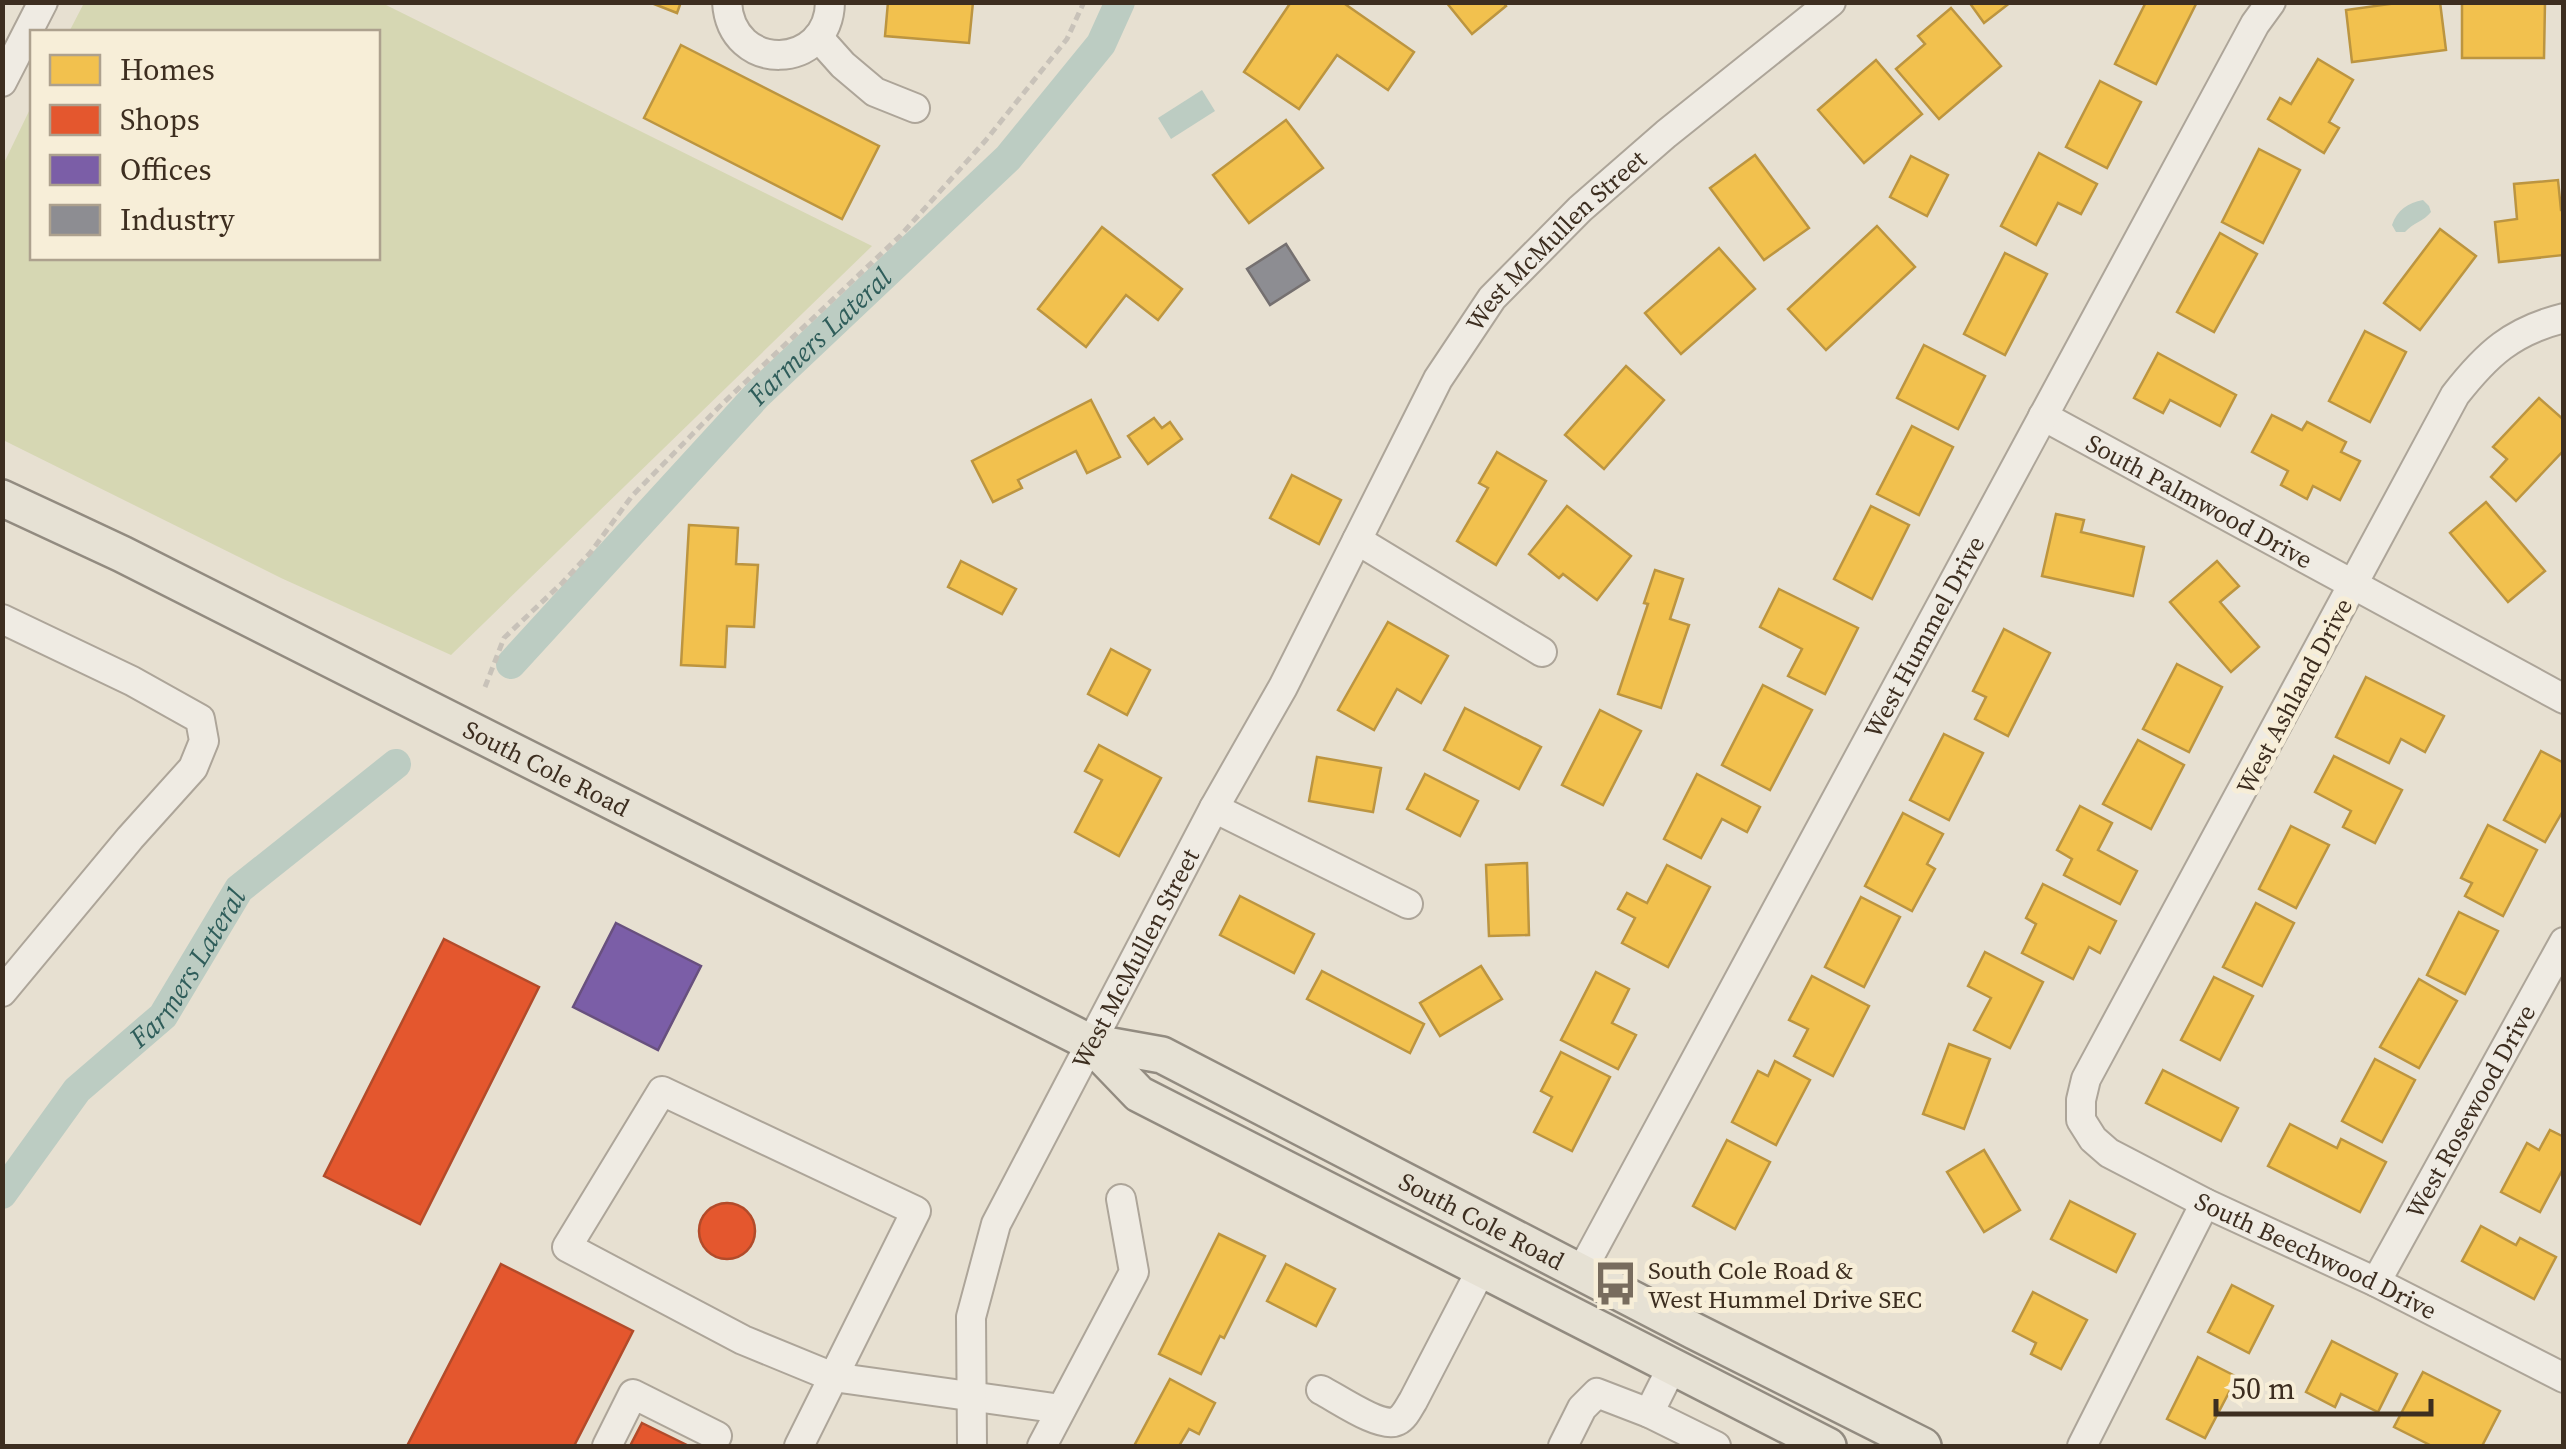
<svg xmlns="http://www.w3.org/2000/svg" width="2566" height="1449" font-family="'Source Serif 4',serif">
	<rect width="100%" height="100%" fill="#e7e0d1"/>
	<path fill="#d6d7b3" d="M84 3H382L872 246 451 655 281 578 3 440V165L32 105V258H378V32H69Z"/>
	<g fill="#bcccc2">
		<path d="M1202 90 1215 111 1171 139 1158 118Z"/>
		<path d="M2423 200 2429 206 2431 212C2424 221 2413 223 2405 232H2396L2392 225C2397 210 2408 203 2423 200Z"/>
	</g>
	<g fill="#f2c14e" stroke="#bc9540" stroke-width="2.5">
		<path d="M649 2H681L677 13Z"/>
		<path d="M888 2H973L969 43 885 36Z"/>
		<path d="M1291 2H1342L1414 52 1388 90 1337 55 1299 109 1244 72Z"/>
		<path d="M1446 2H1503L1506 6 1472 34Z"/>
		<path d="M1969 2H2011L1984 23Z"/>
		<path d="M2146 2H2197L2156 84 2115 64Z"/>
		<path d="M2404 2H2440L2446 50 2352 62 2346 10Z"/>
		<path d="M2462 2H2545L2544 58H2462Z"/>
		<path d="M1951 8 2001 66 1939 119 1896 69 1925 44 1918 36Z"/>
		<path d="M681 45 879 146 842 219 644 118Z"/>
		<path d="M2318 59 2353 80 2329 122 2339 128 2324 153 2268 119 2280 98 2291 104Z"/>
		<path d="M1876 60 1922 114 1864 163 1818 110Z"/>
		<path d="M2100 81 2141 102 2107 168 2066 147Z"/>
		<path d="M1286 120 1323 168 1249 223 1213 175Z"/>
		<path d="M2259 149 2300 170 2263 243 2222 222Z"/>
		<path d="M2039 153 2097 184 2081 214 2058 203 2036 245 2001 226Z"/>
		<path d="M1755 155 1809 228 1764 260 1710 188Z"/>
		<path d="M1911 156 1948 175 1927 216 1890 197Z"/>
		<path d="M2558 180 2561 210H2564V255L2499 262 2495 222 2517 219 2514 184Z"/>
		<path d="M1877 226 1915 267 1826 350 1788 309Z"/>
		<path d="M1102 227 1182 289 1158 320 1126 295 1086 347 1038 309Z"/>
		<path d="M2440 229 2476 256 2420 330 2384 303Z"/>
		<path d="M2220 233 2257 254 2214 332 2177 312Z"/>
		<path d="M1719 248 1755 289 1681 354 1645 313Z"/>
		<path d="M2005 253 2047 274 2005 355 1964 334Z"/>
		<path d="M2365 331 2406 352 2370 422 2329 401Z"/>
		<path d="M1924 345 1985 376 1958 429 1897 398Z"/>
		<path d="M2158 353 2236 395 2220 426 2170 400 2163 413 2134 398Z"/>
		<path d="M1626 366 1664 400 1604 469 1565 435Z"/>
		<path d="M2539 398 2564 420V450L2516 501 2491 477 2507 459 2493 447Z"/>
		<path d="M1091 400 1120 457 1087 473 1076 451 1018 480 1022 488 993 502 972 461Z"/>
		<path d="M2272 415 2302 430 2307 422 2346 442 2341 452 2360 461 2340 500 2313 486 2307 499 2281 485 2288 471 2252 452Z"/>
		<path d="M1154 418 1162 428 1170 422 1182 439 1148 464 1128 436Z"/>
		<path d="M1912 426 1953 447 1919 515 1877 494Z"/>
		<path d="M1497 452 1546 481 1496 565 1457 541 1488 488 1479 483Z"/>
		<path d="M1292 475 1341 500 1319 544 1270 518Z"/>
		<path d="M2486 502 2545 571 2508 602 2450 533Z"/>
		<path d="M1567 506 1631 556 1597 600 1563 574 1559 578 1529 554Z"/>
		<path d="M1871 506 1909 525 1872 599 1834 579Z"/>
		<path d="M2056 514 2084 520 2081 532 2144 547 2133 596 2042 576Z"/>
		<path d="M689 525 738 528 736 564 758 565 754 627 727 626 725 667 681 665Z"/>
		<path d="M961 561 1016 589 1002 614 948 587Z"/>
		<path d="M2217 561 2239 586 2220 602 2259 647 2231 672 2170 602Z"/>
		<path d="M1655 570 1683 579 1670 619 1689 625 1661 708 1618 694 1648 604 1644 603Z"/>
		<path d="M1779 589 1858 628 1825 694 1788 676 1802 649 1760 627Z"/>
		<path d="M1388 622 1448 656 1421 703 1397 689 1374 730 1338 710Z"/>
		<path d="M2004 629 2050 653 2008 736 1975 719 1986 697 1973 691Z"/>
		<path d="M1111 649 1150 670 1127 715 1088 694Z"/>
		<path d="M2177 664 2222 687 2189 752 2143 729Z"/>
		<path d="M2366 677 2444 716 2425 752 2401 739 2389 763 2336 737Z"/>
		<path d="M1763 685 1812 710 1770 790 1722 765Z"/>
		<path d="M1465 708 1541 747 1519 789 1444 750Z"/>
		<path d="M1600 710 1641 731 1603 805 1562 785Z"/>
		<path d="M1944 734 1983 753 1949 820 1910 800Z"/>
		<path d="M2138 740 2184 765 2151 829 2103 804Z"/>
		<path d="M1099 745 1161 778 1119 856 1075 832 1102 780 1085 771Z"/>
		<path d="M2541 751 2564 763V809L2545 842 2504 820Z"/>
		<path d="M2334 756 2402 790 2375 843 2343 827 2351 811 2315 792Z"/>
		<path d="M1317 757 1381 768 1373 812 1309 801Z"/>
		<path d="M1425 774 1478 801 1460 836 1407 809Z"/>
		<path d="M1697 774 1760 807 1747 832 1722 819 1701 858 1664 839Z"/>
		<path d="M2080 806 2112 823 2098 850 2137 871 2120 904 2064 875 2072 859 2057 850Z"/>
		<path d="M1903 813 1943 834 1927 864 1935 869 1912 911 1865 886Z"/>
		<path d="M2488 825 2537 850 2503 916 2465 896 2472 883 2461 878Z"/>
		<path d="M2291 826 2329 845 2296 908 2259 889Z"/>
		<path d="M1527 863 1529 935 1489 936 1486 865Z"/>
		<path d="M1667 865 1710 887 1668 967 1622 943 1635 918 1618 909 1627 893 1647 903Z"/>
		<path d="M2043 884 2116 921 2100 953 2089 947 2073 979 2022 953 2036 924 2026 918Z"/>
		<path d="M1240 896 1314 934 1294 973 1220 935Z"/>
		<path d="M1861 897 1900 917 1864 987 1825 967Z"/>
		<path d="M2256 903 2294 923 2262 986 2223 967Z"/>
		<path d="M2459 912 2498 931 2465 994 2427 975Z"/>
		<path d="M1985 952 2043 982 2010 1048 1974 1030 1991 998 1968 986Z"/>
		<path d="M1481 966 1502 999 1440 1036 1420 1003Z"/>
		<path d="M1322 971 1424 1024 1410 1053 1307 999Z"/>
		<path d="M1596 972 1629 989 1612 1023 1636 1035 1618 1069 1561 1040Z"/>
		<path d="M1812 976 1869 1006 1833 1076 1794 1056 1808 1029 1789 1020Z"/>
		<path d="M2214 977 2253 996 2220 1060 2181 1040Z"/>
		<path d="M2419 979 2457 1001 2419 1068 2380 1047Z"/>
		<path d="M1949 1044 1990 1059 1964 1129 1923 1114Z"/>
		<path d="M1561 1052 1610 1077 1572 1151 1534 1132 1552 1097 1541 1091Z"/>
		<path d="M2375 1059 2415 1080 2382 1142 2342 1121Z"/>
		<path d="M1775 1061 1810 1080 1776 1145 1732 1122 1758 1071 1768 1076Z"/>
		<path d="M2163 1070 2238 1108 2221 1141 2146 1103Z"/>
		<path d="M2290 1124 2337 1148 2341 1139 2386 1162 2360 1212 2268 1166Z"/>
		<path d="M2550 1130 2564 1137V1167L2540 1212 2501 1192 2527 1143 2539 1150Z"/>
		<path d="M1727 1140 1770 1162 1735 1229 1693 1206Z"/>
		<path d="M1984 1150 2020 1210 1984 1232 1947 1172Z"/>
		<path d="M2070 1201 2135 1234 2116 1272 2051 1239Z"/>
		<path d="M2481 1226 2516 1245 2520 1238 2556 1257 2534 1299 2462 1261Z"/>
		<path d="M1219 1234 1265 1256 1224 1338 1220 1336 1201 1374 1159 1354Z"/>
		<path d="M1286 1264 1335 1289 1316 1326 1267 1301Z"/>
		<path d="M2232 1285 2273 1306 2249 1353 2208 1332Z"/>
		<path d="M2033 1292 2087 1320 2061 1369 2031 1354 2036 1343 2013 1331Z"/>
		<path d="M2332 1341 2397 1374 2378 1412 2341 1394 2335 1407 2306 1392Z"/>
		<path d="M2198 1357 2237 1377 2205 1438 2167 1419Z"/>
		<path d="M2423 1372 2500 1411 2482 1446H2432L2394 1427Z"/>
		<path d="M1170 1379 1215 1403 1199 1434 1189 1429 1179 1446H1134Z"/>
	</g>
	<g fill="#e4572e" stroke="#b24b2a" stroke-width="2.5">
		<path d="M444 939 539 987 420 1224 324 1176Z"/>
		<circle cx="727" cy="1231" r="28"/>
		<path d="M501 1264 633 1331 574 1446H407Z"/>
		<path d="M642 1423 689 1446H630Z"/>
	</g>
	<path fill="#7b5ea7" stroke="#68507e" stroke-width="2.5" d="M616 923 701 966 658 1050 573 1007Z"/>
	<path fill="#8d8d92" stroke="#757070" stroke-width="2.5" d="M1286 244 1309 280 1270 305 1247 269Z"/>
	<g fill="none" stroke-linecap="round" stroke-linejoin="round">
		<g stroke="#bcccc2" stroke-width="30">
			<path id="s1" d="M511 664 758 394 1008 158 1101 44 1120 2"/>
			<path id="s2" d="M2 1194 77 1090 163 1016 239 889 396 764"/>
		</g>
		<defs>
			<g id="minor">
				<path d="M727 2C731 74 829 71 830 2"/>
				<path d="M818 37 843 65 875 92 915 108"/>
				<path d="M2 82 43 2"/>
				<path id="s3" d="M2564 318C2512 331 2487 354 2455 395L2086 1079 2081 1100V1120L2093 1139 2109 1153 2205 1203 2376 1282 2564 1378"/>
				<path id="s4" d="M2043 416 2564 699"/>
				<path d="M1357 540 1542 652"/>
				<path d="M2 619 132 681 200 719 204 741 193 768 130 838 2 992"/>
				<path d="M1214 808 1408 904"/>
				<path id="s5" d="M1581 1272 2255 24 2271 2"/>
				<path id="s6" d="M2376 1282 2564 942"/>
				<path d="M1672 1367 1649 1413 1716 1446"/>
				<path d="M1321 1390C1337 1398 1381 1429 1397 1421 1405 1417 1409 1407 1413 1401L1481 1270"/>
				<path d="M607 1446 633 1394 717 1436"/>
				<path d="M799 1446 916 1211 662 1091 567 1247 743 1340 833 1377 1061 1409"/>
				<path id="s7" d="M972 1446 971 1317 996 1224 1214 808 1283 687 1438 379 1492 298 1580 209 1666 134 1831 2"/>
				<path d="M1042 1446 1134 1272 1121 1199"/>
				<path d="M1563 1446 1582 1408 1597 1393 1649 1413"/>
				<path d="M2082 1446 2205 1203"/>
			</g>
			<g id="major">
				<path id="s8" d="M2 498 122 554 1089 1042 1162 1055 1694 1331 1923 1446"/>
				<path d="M1089 1042 1139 1094 1828 1446"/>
			</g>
		</defs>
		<use href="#minor" stroke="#ada599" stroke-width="32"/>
		<use href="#major" stroke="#928b80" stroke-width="40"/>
		<path stroke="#c8c2b9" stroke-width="5" stroke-dasharray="8 5" stroke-linecap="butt" d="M485 687 504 638 562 583 590 553 632 496 720 406 900 236 986 140 1067 39 1084 2"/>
		<use href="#minor" stroke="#efebe3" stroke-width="28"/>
		<use href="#major" stroke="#e6e1d4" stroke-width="35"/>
	</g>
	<defs>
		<symbol id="bus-bare" viewBox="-9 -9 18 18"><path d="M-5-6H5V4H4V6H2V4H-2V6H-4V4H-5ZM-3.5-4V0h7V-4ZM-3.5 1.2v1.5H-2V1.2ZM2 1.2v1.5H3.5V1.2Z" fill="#786c5e" stroke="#f7eed8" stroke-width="2.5" paint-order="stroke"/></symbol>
	</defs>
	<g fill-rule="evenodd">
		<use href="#bus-bare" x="1584" y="1252" width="63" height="63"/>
	</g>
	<g text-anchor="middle" stroke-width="10" stroke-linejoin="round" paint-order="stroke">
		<g font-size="25" fill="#3d2e20" stroke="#f7eed8">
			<text dy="9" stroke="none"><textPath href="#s7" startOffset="1362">West McMullen Street</textPath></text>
			<text dy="9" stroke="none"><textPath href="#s4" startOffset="178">South Palmwood Drive</textPath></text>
			<text dy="9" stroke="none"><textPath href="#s5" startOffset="722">West Hummel Drive</textPath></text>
			<text transform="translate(2294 696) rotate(-62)" y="9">West Ashland Drive</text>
			<text dy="9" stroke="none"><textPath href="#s8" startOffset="608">South Cole Road</textPath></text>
			<text dy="9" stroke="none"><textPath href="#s7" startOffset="525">West McMullen Street</textPath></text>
			<text dy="9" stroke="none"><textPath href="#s6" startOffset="195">West Rosewood Drive</textPath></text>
			<text dy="9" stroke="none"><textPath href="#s8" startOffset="1650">South Cole Road</textPath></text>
			<text dy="9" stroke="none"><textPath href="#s3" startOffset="1230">South Beechwood Drive</textPath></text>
		</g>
		<g font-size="25" fill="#3d2e20" stroke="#f7eed8" text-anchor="start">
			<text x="1648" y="1279">South Cole Road &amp;<tspan x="1648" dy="29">West Hummel Drive SEC</tspan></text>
		</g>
		<g font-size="28" font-style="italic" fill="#2f5d5a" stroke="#f7eed8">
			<text dy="10" stroke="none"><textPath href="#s1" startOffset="450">Farmers Lateral</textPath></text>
			<text dy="10" stroke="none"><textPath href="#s2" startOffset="295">Farmers Lateral</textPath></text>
		</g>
	</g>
	<rect width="2566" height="1449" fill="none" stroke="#3d2e20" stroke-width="10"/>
	<rect x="30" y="30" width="350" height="230" fill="#f7eed8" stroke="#ada18e" stroke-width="2.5"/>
	<rect x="50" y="55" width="50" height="30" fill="#f2c14e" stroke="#ada18e" stroke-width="2.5"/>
	<text x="120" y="80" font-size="30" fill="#3d2e20">Homes</text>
	<rect x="50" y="105" width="50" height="30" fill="#e4572e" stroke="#ada18e" stroke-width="2.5"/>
	<text x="120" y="130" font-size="30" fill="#3d2e20">Shops</text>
	<rect x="50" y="155" width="50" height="30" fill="#7b5ea7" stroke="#ada18e" stroke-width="2.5"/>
	<text x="120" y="180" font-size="30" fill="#3d2e20">Offices</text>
	<rect x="50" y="205" width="50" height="30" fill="#8d8d92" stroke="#ada18e" stroke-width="2.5"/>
	<text x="120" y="230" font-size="30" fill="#3d2e20">Industry</text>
	<path d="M2216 1399v15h215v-15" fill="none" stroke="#3d2e20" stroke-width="5"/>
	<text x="2231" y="1399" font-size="30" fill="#3d2e20" stroke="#f7eed8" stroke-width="8" paint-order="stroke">50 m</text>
</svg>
